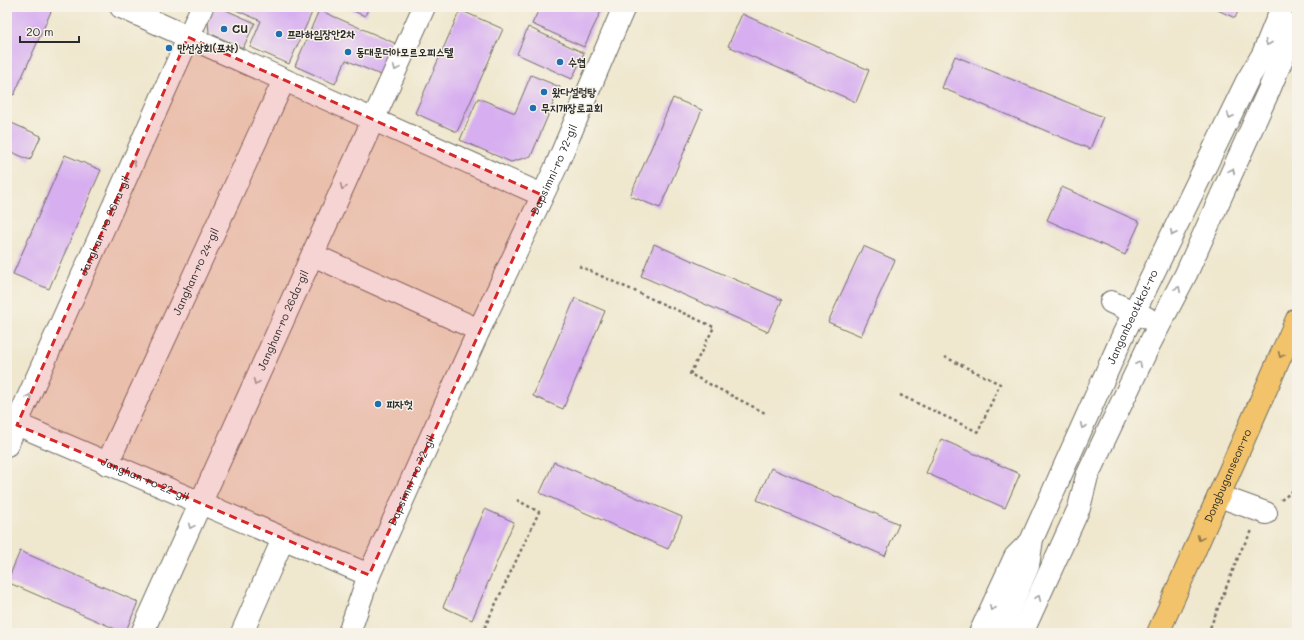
<svg xmlns="http://www.w3.org/2000/svg" width="1304" height="640" font-family="Mali,'Poor Story',sans-serif">
	<rect width="100%" height="100%" fill="#f7f3e8"/>
	<filter id="ink" filterUnits="userSpaceOnUse"><feTurbulence type="fractalNoise" baseFrequency=".025" numOctaves="2"/><feDisplacementMap in="SourceGraphic" scale="8" xChannelSelector="R" yChannelSelector="G"/><feConvolveMatrix kernelMatrix="1 2 1 2 8 2 1 2 1" color-interpolation-filters="sRGB"/></filter>
	<filter id="wash" filterUnits="userSpaceOnUse"><feTurbulence type="fractalNoise" baseFrequency=".012" numOctaves="4" result="noise"/><feDisplacementMap in="SourceGraphic" scale="16" xChannelSelector="R" yChannelSelector="G"/><feGaussianBlur stdDeviation="0.9" result="paint"/><feColorMatrix in="noise" values="0 0 0 0 0 0 0 0 0 0 0 0 0 0 0 0 0 1.4 0 .05"/><feComposite in="paint" operator="in"/></filter>
	<g filter="url(#wash)">
		<rect width="100%" height="100%" fill="#efe7ce"/>
		<g id="blocks">
			<g fill="#d7aff0">
				<path d="M13 7H53L14 95 7 92V22Z"/>
				<path d="M214 7H219L255 23 243 48 209 33 208 21Z"/>
				<path d="M229 7H312L314 8 289 64 250 47 261 21Z"/>
				<path d="M344 7H369L365 16Z"/>
				<path d="M540 7H603L584 47 532 24Z"/>
				<path d="M1211 7H1240L1235 18Z"/>
				<path d="M319 10 399 45 385 77 346 60 335 84 295 66Z"/>
				<path d="M460 10 503 29 457 132 415 113Z"/>
				<path d="M742 14 869 70 856 102 728 46Z"/>
				<path d="M528 27 584 53 572 79 517 54Z"/>
				<path d="M955 56 1103 117 1090 149 942 88Z"/>
				<path d="M531 75 560 87 531 156 511 162 460 140 478 98 515 113Z"/>
				<path d="M673 98 702 110 660 208 630 196Z"/>
				<path d="M7 121 41 136 30 160 7 150Z"/>
				<path d="M65 155 101 170 49 289 13 274Z"/>
				<path d="M1062 187 1140 222 1125 255 1047 220Z"/>
				<path d="M654 244 782 300 768 332 641 276Z"/>
				<path d="M863 246 895 260 861 336 828 322Z"/>
				<path d="M575 298 605 311 563 409 533 396Z"/>
				<path d="M941 439 1020 474 1005 508 926 473Z"/>
				<path d="M554 462 682 517 668 549 540 493Z"/>
				<path d="M771 468 899 524 885 556 757 500Z"/>
				<path d="M485 509 514 522 472 620 443 607Z"/>
				<path d="M20 551 138 602 125 633 7 582Z"/>
			</g>
		</g>
	</g>
	<g filter="url(#ink)">
		<use href="#blocks" fill-opacity="0" stroke="#706d64" stroke-width="1"/>
		<g fill="none" stroke-linecap="round" stroke-linejoin="round">
			<defs>
				<g id="minor">
					<path d="M121 7 542 195"/>
					<path d="M313 255 479 330"/>
					<path d="M1111 302 1147 318"/>
					<path id="s1" d="M7 420 369 575"/>
					<path id="s2" d="M7 445 202 7"/>
					<path id="s3" d="M107 464 284 80"/>
					<path d="M1219 496 1266 513"/>
					<path id="s4" d="M142 633 424 7"/>
					<path d="M242 633 283 539"/>
					<path id="s5" d="M349 633 369 575 479 330 555 169 624 7"/>
					<path d="M980 633 1015 557 1026 546"/>
					<path id="s6" d="M999 633 1028 566 1032 539 1124 333 1247 81 1263 54 1282 7"/>
					<path d="M1022 633 1079 508 1087 476 1149 345 1186 274 1269 90 1297 23"/>
				</g>
				<g id="highway">
					<path id="s7" d="M1158 633 1297 319"/>
				</g>
			</defs>
			<use href="#minor" stroke="#706d64" stroke-width="24"/>
			<use href="#highway" stroke="#706d64" stroke-width="24"/>
			<g stroke="#706d64" stroke-width="2.5" stroke-dasharray="3 3" stroke-linecap="butt">
				<path d="M579 266 714 327 690 374 767 414"/>
				<path d="M900 395 978 432 1000 384 945 357"/>
				<path d="M1281 500 1297 488"/>
				<path d="M482 633 539 512 517 500"/>
				<path d="M1208 633 1241 550 1253 529"/>
			</g>
			<use href="#minor" stroke="#fff" stroke-width="22"/>
			<use href="#highway" stroke="#f2c36a" stroke-width="22"/>
		</g>
		<defs><path id="oneway-chevron" d="M-2-3.5L2.5 0L-2 3.5" fill="none" stroke-width="1.6" stroke-linecap="round" stroke-linejoin="round"/></defs>
		<g stroke="#a0a0a0">
			<use href="#oneway-chevron" transform="translate(1268 43) rotate(112)"/>
			<use href="#oneway-chevron" transform="translate(396 68) rotate(114)"/>
			<use href="#oneway-chevron" transform="translate(1230 116) rotate(116)"/>
			<use href="#oneway-chevron" transform="translate(133 163) rotate(-66)"/>
			<use href="#oneway-chevron" transform="translate(1232 171) rotate(-66)"/>
			<use href="#oneway-chevron" transform="translate(343 187) rotate(114)"/>
			<use href="#oneway-chevron" transform="translate(1173 233) rotate(116)"/>
			<use href="#oneway-chevron" transform="translate(1178 289) rotate(-62)"/>
			<use href="#oneway-chevron" transform="translate(1139 364) rotate(-65)"/>
			<use href="#oneway-chevron" transform="translate(256 382) rotate(114)"/>
			<use href="#oneway-chevron" transform="translate(29 397) rotate(-66)"/>
			<use href="#oneway-chevron" transform="translate(1083 426) rotate(114)"/>
			<use href="#oneway-chevron" transform="translate(191 526) rotate(114)"/>
			<use href="#oneway-chevron" transform="translate(1038 598) rotate(-66)"/>
			<use href="#oneway-chevron" transform="translate(992 608) rotate(115)"/>
		</g>
		<g stroke="#8e774a">
			<use href="#oneway-chevron" transform="translate(1281 355) rotate(114)"/>
			<use href="#oneway-chevron" transform="translate(1200 538) rotate(114)"/>
		</g>
	</g>
	<path fill="#d62828" fill-opacity="0.2" stroke="#d62828" stroke-width="3" stroke-dasharray="8 5" stroke-linejoin="round" d="M188 37 542 195 369 575 17 425Z"/>
	<g fill="#1f6fb2" stroke="#f7f3e8" stroke-width="1.5">
		<circle cx="224" cy="29" r="4"/>
		<circle cx="279" cy="34" r="4"/>
		<circle cx="169" cy="48" r="4"/>
		<circle cx="348" cy="52" r="4"/>
		<circle cx="560" cy="62" r="4"/>
		<circle cx="544" cy="92" r="4"/>
		<circle cx="533" cy="108" r="4"/>
		<circle cx="378" cy="404" r="4"/>
	</g>
	<g text-anchor="middle" stroke-width="3" stroke-linejoin="round" paint-order="stroke">
		<g font-size="11" font-weight="bold" fill="#2b2b2b" stroke="#f7f3e8" text-anchor="start">
			<text x="232" y="33">CU</text>
			<text x="287" y="38">프라하임장안2차</text>
			<text x="177" y="52">만선상회(포차)</text>
			<text x="356" y="56">동대문더아모르오피스텔</text>
			<text x="568" y="66">수협</text>
			<text x="552" y="96">왔다설렁탕</text>
			<text x="541" y="112">무지개장로교회</text>
			<text x="386" y="408">피자헛</text>
		</g>
		<g font-size="11" fill="#2b2b2b" stroke="#f7f3e8">
			<text dy="4" stroke="none"><textPath href="#s5" startOffset="507">Dapsimni-ro 72-gil</textPath></text>
			<text dy="4" stroke="none"><textPath href="#s2" startOffset="240">Janghan-ro 26na-gil</textPath></text>
			<text dy="4" stroke="none"><textPath href="#s3" startOffset="212">Janghan-ro 24-gil</textPath></text>
			<text dy="4" stroke="none"><textPath href="#s6" startOffset="344">Janganbeotkkot-ro</textPath></text>
			<text dy="4" stroke="none"><textPath href="#s4" startOffset="343">Janghan-ro 26da-gil</textPath></text>
			<text dy="4" stroke="none"><textPath href="#s7" startOffset="172">Dongbuganseon-ro</textPath></text>
			<text dy="4" stroke="none"><textPath href="#s1" startOffset="150">Janghan-ro 22-gil</textPath></text>
			<text dy="4" stroke="none"><textPath href="#s5" startOffset="165">Dapsimni-ro 72-gil</textPath></text>
		</g>
	</g>
	<rect width="1304" height="640" fill="none" stroke="#f7f3e8" stroke-width="24"/>
	<path d="M20 36v6h59v-6" fill="none" stroke="#2b2b2b" stroke-width="2"/>
	<text x="26" y="36" font-size="12" fill="#2b2b2b" stroke="#f7f3e8" stroke-width="3" paint-order="stroke">20 m</text>
</svg>
